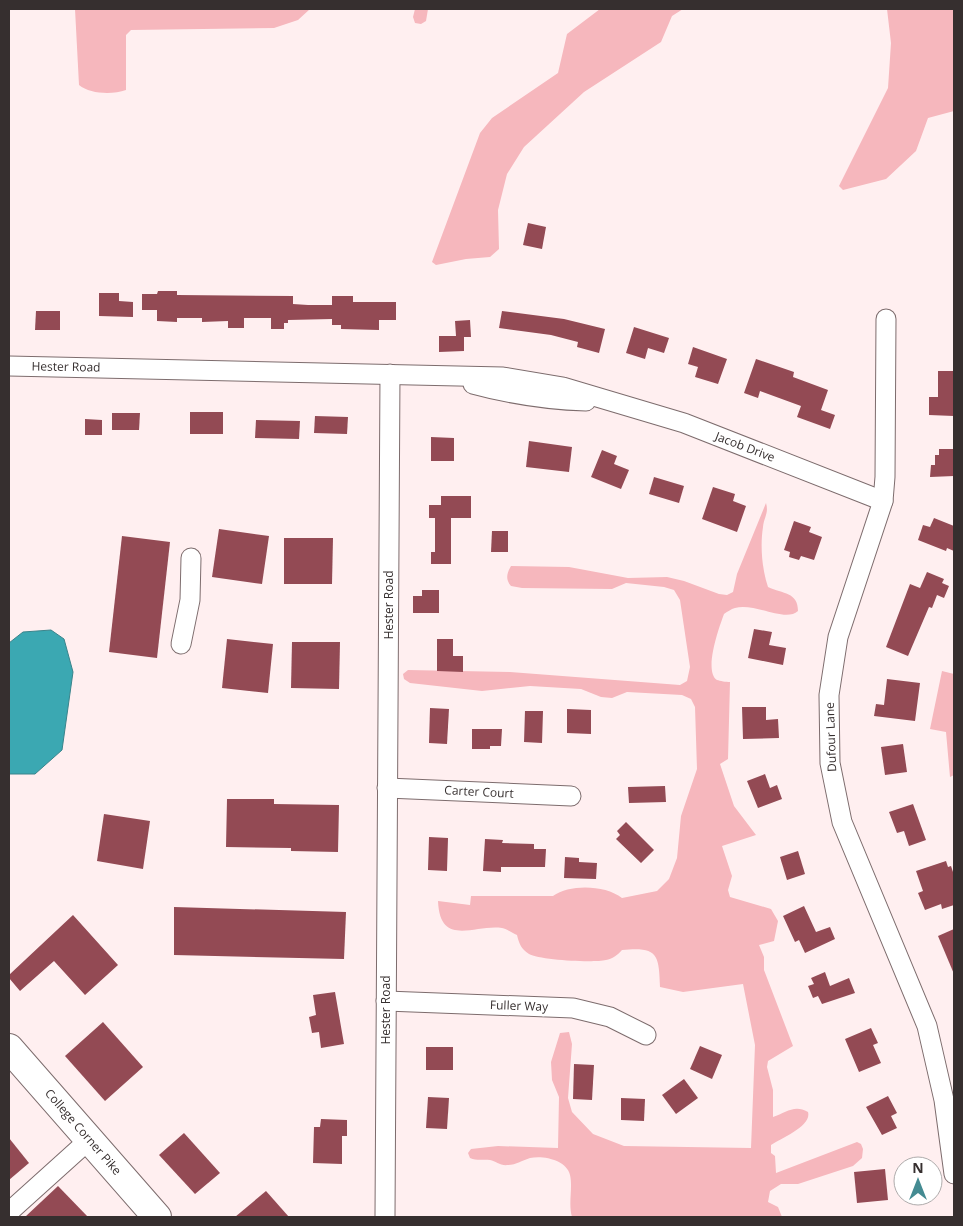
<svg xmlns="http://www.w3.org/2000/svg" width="963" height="1226" font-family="'Open Sans',sans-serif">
	<rect width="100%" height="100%" fill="#ffeff0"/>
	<g fill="#f6b7bd">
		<path d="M75 9H310L298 20 274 28 131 30 126 35V90C112 95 90 94 79 85Z"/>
		<path d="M415 9H428L426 21 421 24 415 23 413 17Z"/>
		<path d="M600 9H683L672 16 661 42 584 92 524 147 507 174 498 210 499 249 490 257 466 259 436 265 432 262 480 133 492 118 558 73 567 34Z"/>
		<path d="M887 9H954V111L928 118 916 151 886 179 843 190 839 186 888 88 891 43Z"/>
		<path d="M766 503C769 513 764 517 763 527 760 546 762 569 768 587 783 594 798 592 798 611 785 623 754 602 735 608 731 609 727 612 724 614 720 625 703 671 717 680 720 681 726 682 730 682L728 759 720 764 734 806 756 835 722 846 732 876 728 890 730 897 771 909 778 921 774 941 759 945 764 957V970L793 1046 768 1061 767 1067 773 1090V1117C786 1113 794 1104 808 1112 812 1126 782 1138 771 1145V1153L775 1156 776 1173 857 1142 861 1144 863 1149 862 1158 853 1166 798 1184H781L770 1191 768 1202 778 1207 782 1217H572C568 1203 573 1188 570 1175 567 1160 543 1155 530 1158 523 1160 516 1165 508 1165 500 1166 496 1161 490 1160 483 1159 477 1161 470 1158L468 1153 471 1149 498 1146 558 1148 559 1097 552 1080 551 1062 560 1033 569 1032 572 1044 568 1098 572 1112 593 1134 624 1146 751 1148 755 1045 743 984 683 992 660 987C659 953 657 947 622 950 618 955 612 959 606 960 593 963 539 960 529 954 521 949 519 943 517 935 512 933 507 929 502 928 475 924 440 948 438 901L470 905 471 896H553C570 884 605 885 622 898L657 891 669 879 677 858 681 816 697 769 695 707 691 699 682 695 627 692 612 698 601 697 581 689 530 686 482 691 410 683 404 679 403 674 408 670 510 672 680 685 687 681 690 667 680 600 674 590 664 587 626 583 612 589 522 588 511 586C505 579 507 573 511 566L569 567 628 578 667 577 684 581 719 594 727 595 733 592 737 574Z"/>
		<path d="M942 671 954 674V775L950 777 946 732 930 729Z"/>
	</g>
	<path fill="#3ba8b2" stroke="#3a848b" d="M51 630 64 639 73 672 62 750 35 774H9V643L23 632Z"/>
	<g fill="#934a54">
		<path d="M528 223 546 227 542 249 523 245Z"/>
		<path d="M158 291H177V295L293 296V304L308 305H332V296H353V302H396V320H379V330L341 329V325H332V319L288 320V323H284V329H271V318H244V328H228V321L202 322V318H177V322L157 321V310H142V294H157Z"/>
		<path d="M99 293H119V301L133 302V317L99 316Z"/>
		<path d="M36 311H60V330H35Z"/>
		<path d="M502 311 564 319 605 329 599 353 577 347 578 342 551 335 499 328Z"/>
		<path d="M470 320 471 337H464V351L439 352V336H456L455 321Z"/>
		<path d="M634 327 669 338 664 353 648 348 645 359 626 353Z"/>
		<path d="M693 347 727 359 718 384 695 377 698 367 688 364Z"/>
		<path d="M756 359 794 372 793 377 828 390 821 410 835 415 830 429 797 417 801 406 760 391 758 398 744 393Z"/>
		<path d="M938 371H954V416L929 415V397H938Z"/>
		<rect x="190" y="412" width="33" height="22"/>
		<path d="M112 413H140L139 430H112Z"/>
		<path d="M315 416 348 417 347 434 314 433Z"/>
		<path d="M85 419 102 420V435H85Z"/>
		<path d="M256 420 300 421 299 439 255 438Z"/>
		<path d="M431 437 454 438V461H431Z"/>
		<path d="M529 441 572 447 569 472 526 467Z"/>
		<path d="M939 449H954V476L930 477 931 465H935V455H939Z"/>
		<path d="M602 450 617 456 614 464 629 470 621 489 591 477Z"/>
		<path d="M654 477 684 486 679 503 649 494Z"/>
		<path d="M713 487 735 494 733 501 746 506 737 532 702 519Z"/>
		<path d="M441 496H471V518H451V564H431V552H435V518H429V505H441Z"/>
		<path d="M934 518 954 526V551L947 548 946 551 918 540 923 525 930 527Z"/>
		<path d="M794 521 811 527 809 532 822 537 814 560 801 556 799 560 789 557 790 552 784 550Z"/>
		<path d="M219 529 269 536 262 584 212 577Z"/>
		<path d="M492 531H508V552H491Z"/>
		<path d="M122 536 170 542 157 658 109 652Z"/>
		<path d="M284 538H333L332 584H284Z"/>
		<path d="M927 572 944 579 942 583 949 586 944 598 937 595 932 608 929 607 908 656 886 647 910 584 920 588Z"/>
		<path d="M422 590H439V613H413V596H422Z"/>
		<path d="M754 629 772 632 769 645 786 648 783 665 748 658Z"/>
		<path d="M227 639 273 644 268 693 222 688Z"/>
		<path d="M437 639H453V656H463V672L437 671Z"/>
		<path d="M292 642H340L339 689 291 688Z"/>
		<path d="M887 679 920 683 915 721 874 716 876 704 884 705Z"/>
		<path d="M742 707H766V720L778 719 779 738 743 739Z"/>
		<path d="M430 708 449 709 447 744 429 743Z"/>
		<path d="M567 709 591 710V734L567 733Z"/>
		<path d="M525 711H543L542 743 524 742Z"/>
		<path d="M472 729H502L501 746H490V749H472Z"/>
		<path d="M903 744 907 772 885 775 881 747Z"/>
		<path d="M765 774 770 788 777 785 782 799 758 808 747 781Z"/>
		<path d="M665 786 666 802 629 803 628 787Z"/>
		<path d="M227 799H274V804L339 805 338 852 291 851V848L226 847Z"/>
		<path d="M913 804 926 840 909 846 904 831 897 833 889 812Z"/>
		<path d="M104 814 150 821 143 869 97 861Z"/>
		<path d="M626 822 654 850 641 863 616 839 620 835 617 831Z"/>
		<path d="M429 837 448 838 447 871 428 870Z"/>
		<path d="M485 839 503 840 502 843 534 844V849H546L545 867H501V872L483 871Z"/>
		<path d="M798 851 805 874 787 880 780 857Z"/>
		<path d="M565 857 579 858V862L597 863 596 879 564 878Z"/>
		<path d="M946 861 948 867 951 866 954 875V905L942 909 941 904 925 910 918 893 923 891 916 871Z"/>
		<path d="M804 906 816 932 830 927 835 939 805 953 799 940 795 942 783 916Z"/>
		<path d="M174 907 346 912 344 959 174 955Z"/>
		<path d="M73 915 118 965 85 995 54 961 20 991 9 978V975Z"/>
		<path d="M954 929V974L938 936Z"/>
		<path d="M825 972 830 986 849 978 855 993 822 1004 818 996 813 998 808 986 814 984 811 978Z"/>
		<path d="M335 992 344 1044 321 1048 319 1032 312 1033 309 1017 316 1015 313 995Z"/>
		<path d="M103 1022 143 1067 105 1101 65 1056Z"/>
		<path d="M871 1028 878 1043 873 1045 881 1063 859 1072 845 1039Z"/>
		<path d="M700 1046 722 1055 712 1079 690 1069Z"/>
		<rect x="426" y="1047" width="27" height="23"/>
		<path d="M574 1064 594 1065 592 1100 573 1099Z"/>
		<path d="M684 1079 698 1098 676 1114 662 1095Z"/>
		<path d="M888 1096 897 1113 891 1116 897 1128 882 1135 866 1107Z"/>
		<path d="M428 1097 449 1098 447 1129 426 1128Z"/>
		<path d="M621 1098 645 1099 644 1121 621 1120Z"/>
		<path d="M321 1119 347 1120V1136H342V1164L313 1163 314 1127H320Z"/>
		<path d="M184 1133 220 1173 195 1194 159 1155Z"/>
		<path d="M9 1138 29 1163 9 1180Z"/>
		<path d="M885 1169 888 1200 857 1203 854 1172Z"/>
		<path d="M58 1186 88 1217H25Z"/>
		<path d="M266 1191 289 1217H235Z"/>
	</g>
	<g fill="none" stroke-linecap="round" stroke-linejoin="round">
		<defs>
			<g id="minor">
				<path d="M886 319 885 477 883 501 838 637 829 695 830 763 842 822 927 1026 944 1100 954 1174"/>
				<path d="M9 366 503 377 563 387 684 423 883 501"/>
				<path d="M473 384C510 394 548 400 586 401"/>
				<path d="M181 644 190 600 191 558"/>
				<path d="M387 788 571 796"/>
				<path d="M386 1001 573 1008 610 1017 646 1035"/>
				<path d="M9 1212 90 1139"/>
				<path d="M385 1217 390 374"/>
			</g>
			<path id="highway" d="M9 1048 157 1217"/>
		</defs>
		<use href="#minor" stroke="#7d6c6d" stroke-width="21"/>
		<use href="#highway" stroke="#7d6c6d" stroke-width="30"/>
		<use href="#minor" stroke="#fff" stroke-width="19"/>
		<use href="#highway" stroke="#fff" stroke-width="28"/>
	</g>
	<g text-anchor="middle" stroke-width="5" stroke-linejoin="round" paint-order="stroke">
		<g font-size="12" fill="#362f2f" stroke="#fff">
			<text transform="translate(66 367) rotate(1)" y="4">Hester Road</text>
			<text transform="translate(745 447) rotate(21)" y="4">Jacob Drive</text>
			<text transform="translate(389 605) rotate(-90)" y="4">Hester Road</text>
			<text transform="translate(831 737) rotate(-92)" y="4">Dufour Lane</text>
			<text transform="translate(479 792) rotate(3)" y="4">Carter Court</text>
			<text transform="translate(519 1006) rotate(2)" y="4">Fuller Way</text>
			<text transform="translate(386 1010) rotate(-90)" y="4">Hester Road</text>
			<text transform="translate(83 1132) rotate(49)" y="4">College Corner Pike</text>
		</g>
	</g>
	<rect width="963" height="1226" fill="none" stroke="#362f2f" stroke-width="20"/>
	<g transform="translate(918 1181)"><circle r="24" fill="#ffffff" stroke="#afacac"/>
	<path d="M0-4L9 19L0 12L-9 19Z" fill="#448b92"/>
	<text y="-8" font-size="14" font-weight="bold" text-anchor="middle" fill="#362f2f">N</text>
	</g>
</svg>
